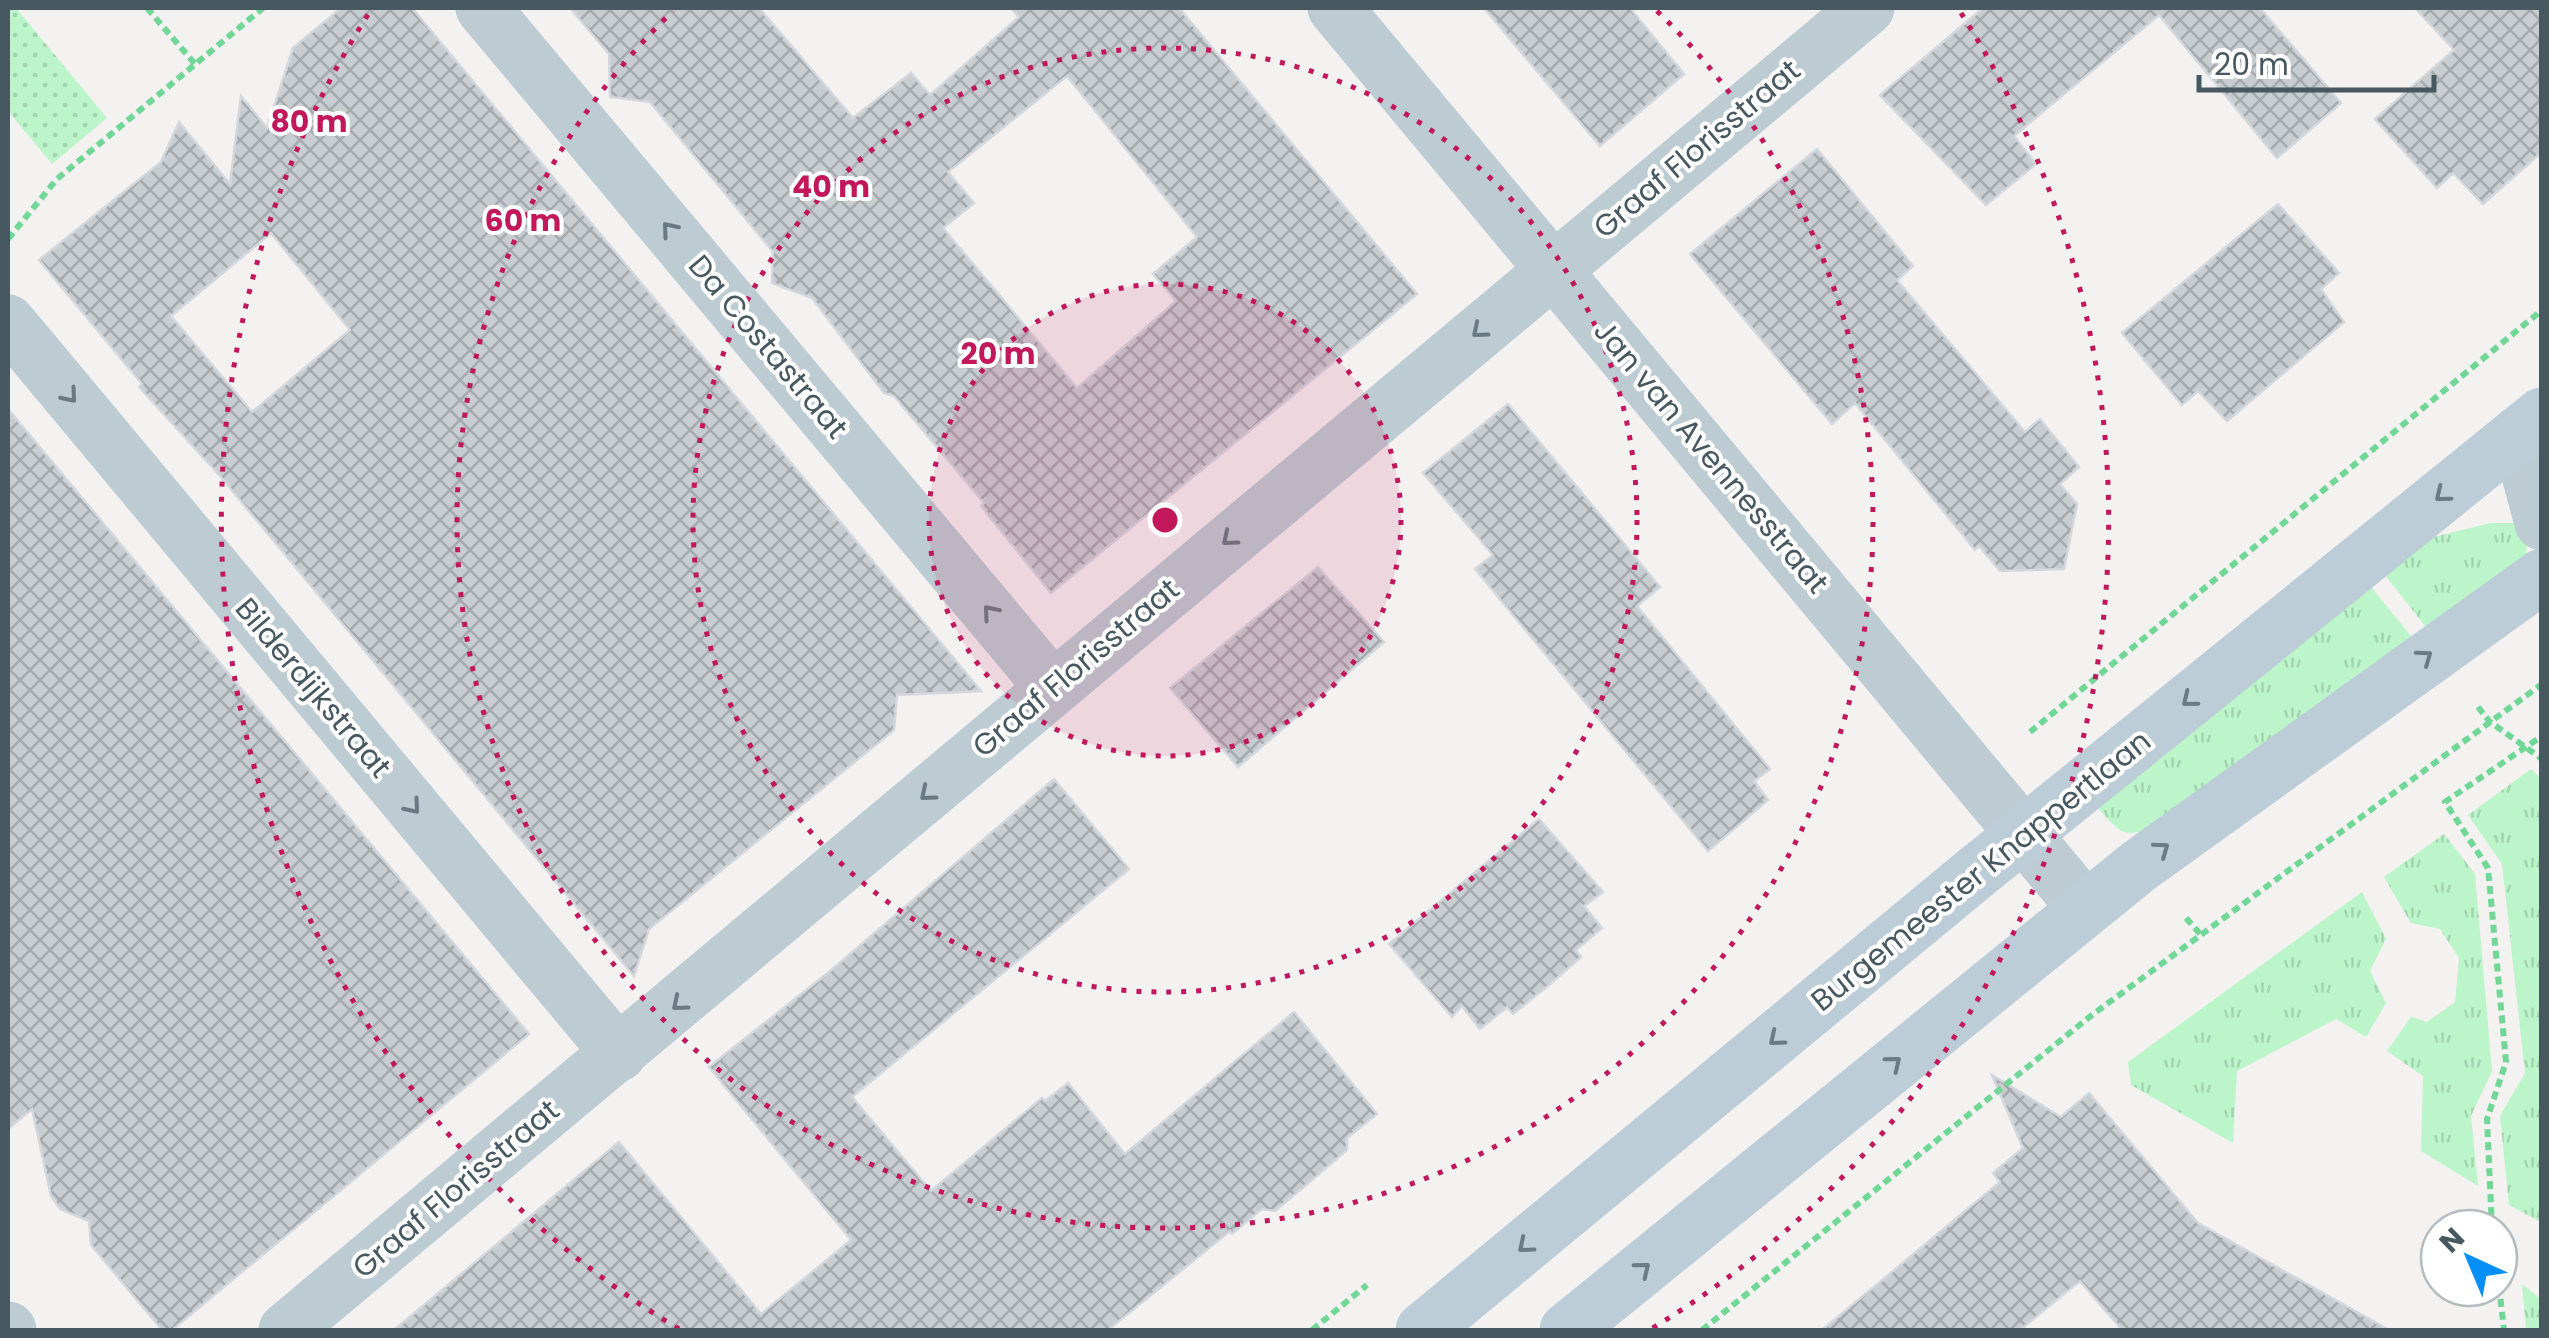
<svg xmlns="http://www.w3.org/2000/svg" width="2549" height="1338" font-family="Poppins,sans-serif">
	<defs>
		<pattern id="grass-tufts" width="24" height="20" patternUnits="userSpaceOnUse" patternTransform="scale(2.5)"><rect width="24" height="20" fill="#bcf5ca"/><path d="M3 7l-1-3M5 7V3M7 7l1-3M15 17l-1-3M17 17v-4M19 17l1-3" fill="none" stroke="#a3d4b0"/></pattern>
		<pattern id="park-dots" width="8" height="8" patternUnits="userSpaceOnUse" patternTransform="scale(2.5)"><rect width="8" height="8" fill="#bcf5ca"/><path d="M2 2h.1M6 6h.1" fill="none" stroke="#a3d4b0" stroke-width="1.8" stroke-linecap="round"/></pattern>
		<pattern id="building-cross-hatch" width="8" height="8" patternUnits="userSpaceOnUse" patternTransform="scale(2.5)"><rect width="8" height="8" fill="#c8cdd2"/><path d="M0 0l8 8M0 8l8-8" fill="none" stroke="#a4a9ae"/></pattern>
	</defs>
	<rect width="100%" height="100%" fill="#f4f1f1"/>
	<g fill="url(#grass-tufts)">
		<path d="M2490 523H2522L2528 532 2526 559 2429 631 2381 570 2426 539Z"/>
		<path d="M2367 582 2415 641 2164 824C2125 837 2125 839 2097 807Z"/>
		<path d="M2531 769 2542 780 2541 1222 2509 1205 2500 1116 2525 1073 2502 864 2468 815Z"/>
		<path d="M2444 834 2475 874 2492 1071 2471 1116 2478 1186 2421 1151 2423 1076 2387 1051 2411 1017 2427 1022 2455 1002 2459 958 2440 929 2411 923 2384 877Z"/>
		<path d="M2362 892 2386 939 2370 971 2386 1003 2366 1037 2336 1019 2237 1071 2233 1143 2131 1085 2128 1062Z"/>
		<path d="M2522 1284 2541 1299V1330H2526Z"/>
	</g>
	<path fill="url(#park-dots)" d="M8 8H16L107 118 52 164 8 111Z"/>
	<g fill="url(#building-cross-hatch)" stroke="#d4d8dd" stroke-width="2.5" fill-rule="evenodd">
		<path d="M341 8H412L981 691 897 695 894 730 649 929 634 976 220 476 139 387 142 384 39 260 161 162 179 122 230 184 241 96 267 128 293 48ZM271 233 350 330 252 412 171 316Z"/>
		<path d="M570 8H759L853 118 911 73 930 95 1019 17 1011 8H1179L1417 294 1051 593 981 506 984 503 894 396 884 393 812 298 772 283 773 252 650 102 610 97 609 54ZM1067 76 1197 237 1153 274 1176 301 1077 388 943 228 974 203 948 172Z"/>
		<path d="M1484 8H1630L1684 74 1600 146Z"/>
		<path d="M1983 8H2260L2341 103 2277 158 2159 15 2014 136 2036 164 1986 205 1880 95Z"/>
		<path d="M2415 8H2542V152L2483 204 2453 173 2437 188 2375 119 2454 50Z"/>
		<path d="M1817 149 1913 266 1897 280 2025 432 2040 419 2079 467 2060 484 2077 504 2064 569 2000 571 1979 546 1975 550 1855 403 1832 424 1690 254Z"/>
		<path d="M2278 204 2339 273 2321 289 2344 322 2227 421 2198 391 2182 405 2122 333Z"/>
		<path d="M1508 404 1660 587 1637 606 1770 769 1754 781 1768 800 1708 851 1475 569 1493 555 1423 473Z"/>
		<path d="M8 409 529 1034 172 1330H162L91 1245 89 1221 60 1209 51 1196 32 1109 8 1129Z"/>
		<path d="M1318 567 1384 642 1238 767 1170 688Z"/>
		<path d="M1054 779 1129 869 852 1097 931 1191 1042 1098 1045 1101 1068 1083 1125 1154 1294 1012 1377 1114 1347 1138V1150L1312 1180 1275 1211 1262 1209 1232 1234 1230 1231 1108 1330H394L619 1142 761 1314 851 1240 709 1067 829 972Z"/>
		<path d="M1539 819 1603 892 1584 906 1602 928 1576 950 1581 957 1549 985 1513 1014 1507 1007 1480 1029 1462 1006 1452 1017 1389 944Z"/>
		<path d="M1992 1075 2061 1117 2089 1093 2198 1223 2389 1330H2122L2080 1281 2020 1330H1822L2000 1182 1993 1173 2023 1148Z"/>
	</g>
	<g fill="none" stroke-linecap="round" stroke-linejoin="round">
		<g stroke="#70d796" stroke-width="6" stroke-dasharray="8 5" stroke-linecap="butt">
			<path d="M147 8 195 64"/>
			<path d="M8 239 57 179 263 8"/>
			<path d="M2478 707 2489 721 2542 759"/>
			<path d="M2030 732 2542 310"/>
			<path d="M2186 918 2202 936"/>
			<path d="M2492 1228 2487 1119 2506 1062 2488 868 2445 802 2542 736"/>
			<path d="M2499 1286 2504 1330"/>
			<path d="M1312 1330 1367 1285"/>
			<path d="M1702 1330 2092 1015 2542 684"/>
		</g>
		<g stroke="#bdcbd2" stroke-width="55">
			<path d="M483 8 1052 687"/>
			<path d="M1335 8 2085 908"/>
			<path d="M8 322 619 1054"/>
			<path d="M2518 434 2542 523"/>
			<path d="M8 1329 9 1330"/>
			<path d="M286 1330 1867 8"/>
		</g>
		<g stroke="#bdcdd7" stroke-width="55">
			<path d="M1423 1330 1979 870 2542 415"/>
			<path d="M1567 1330 2139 866 2542 576"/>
		</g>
	</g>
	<defs><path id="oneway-chevron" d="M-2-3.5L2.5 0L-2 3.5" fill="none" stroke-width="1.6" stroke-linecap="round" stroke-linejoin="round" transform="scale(2.5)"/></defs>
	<g stroke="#6a7a83">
		<use href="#oneway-chevron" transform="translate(669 229) rotate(-130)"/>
		<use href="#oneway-chevron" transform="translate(1479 331) rotate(140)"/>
		<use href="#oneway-chevron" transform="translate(70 396) rotate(50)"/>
		<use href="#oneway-chevron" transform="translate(1229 539) rotate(140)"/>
		<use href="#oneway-chevron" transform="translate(990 612) rotate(-130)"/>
		<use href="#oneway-chevron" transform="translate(927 794) rotate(140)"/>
		<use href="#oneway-chevron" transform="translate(413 807) rotate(50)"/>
		<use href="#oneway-chevron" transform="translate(679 1004) rotate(140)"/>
	</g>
	<g stroke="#6a7b84">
		<use href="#oneway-chevron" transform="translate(2442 495) rotate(141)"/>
		<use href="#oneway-chevron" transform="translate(2425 657) rotate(-36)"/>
		<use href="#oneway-chevron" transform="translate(2189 700) rotate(141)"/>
		<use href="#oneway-chevron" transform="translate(2162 849) rotate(-36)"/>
		<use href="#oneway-chevron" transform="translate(1776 1039) rotate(140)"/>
		<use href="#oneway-chevron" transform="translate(1894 1063) rotate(-39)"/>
		<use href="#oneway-chevron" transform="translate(1525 1246) rotate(140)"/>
		<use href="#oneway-chevron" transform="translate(1643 1269) rotate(-39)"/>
	</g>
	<circle cx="1165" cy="520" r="236" fill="#c2185b" fill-opacity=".12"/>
	<g fill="none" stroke="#c2185b" stroke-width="5" stroke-dasharray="5 10">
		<circle cx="1165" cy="520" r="236"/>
		<circle cx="1165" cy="520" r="472"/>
		<path d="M1657 11A708 708 0 1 1 673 11"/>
		<path d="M679 1329A944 944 0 0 1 369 13M1961 13A944 944 0 0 1 1651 1329"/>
	</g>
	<g text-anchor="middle" stroke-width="8" stroke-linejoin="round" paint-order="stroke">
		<g font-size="30" fill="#475861" stroke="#fff">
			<text transform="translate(1697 149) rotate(-40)" y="10">Graaf Florisstraat</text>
			<text transform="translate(768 347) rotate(50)" y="10">Da Costastraat</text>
			<text transform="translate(1711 457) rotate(50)" y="10">Jan van Avennesstraat</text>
			<text transform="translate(1076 668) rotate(-40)" y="10">Graaf Florisstraat</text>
			<text transform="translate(313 688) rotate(50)" y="10">Bilderdijkstraat</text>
			<text transform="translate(1981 871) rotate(-39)" y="10">Burgemeester Knappertlaan</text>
			<text transform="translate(456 1189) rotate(-40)" y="10">Graaf Florisstraat</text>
		</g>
	</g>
	<circle cx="1165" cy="520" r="15" fill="#c2185b" stroke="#fff" stroke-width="5"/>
	<g font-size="30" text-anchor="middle" font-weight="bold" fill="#c2185b" stroke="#fff" stroke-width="8" stroke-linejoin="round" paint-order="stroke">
		<text x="309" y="132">80 m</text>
		<text x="831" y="197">40 m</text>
		<text x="523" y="231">60 m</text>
		<text x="998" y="364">20 m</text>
	</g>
	<rect width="2549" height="1338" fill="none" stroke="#475861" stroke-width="20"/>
	<g transform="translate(2469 1258) rotate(316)"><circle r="48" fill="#ffffff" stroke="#b5bcc0" stroke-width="2.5"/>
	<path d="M0-8L18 38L0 25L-18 38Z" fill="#0590f9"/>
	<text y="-15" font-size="28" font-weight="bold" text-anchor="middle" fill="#475861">N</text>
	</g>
	<path d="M2199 75v15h235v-15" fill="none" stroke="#475861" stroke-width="5"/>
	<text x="2214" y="75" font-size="30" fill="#475861" stroke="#ffffff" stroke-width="8" paint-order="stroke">20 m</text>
</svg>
